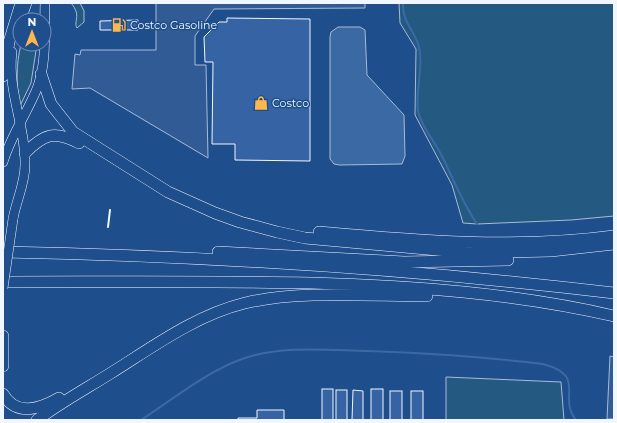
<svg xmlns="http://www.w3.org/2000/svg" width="617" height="423" font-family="Montserrat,sans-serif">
	<rect width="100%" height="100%" fill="#1f4e8c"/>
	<g fill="#245a82" stroke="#a8bbd7">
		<path d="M71 3H80L84 11V22L77 28C73 21 82 16 71 3Z"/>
		<path d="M399 3H614V216L571 220 477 224 463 223 452 185 415 115 416 49 400 23Z"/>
		<path d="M21 44H37L31 83 20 106C16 85 16 65 21 44Z"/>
		<path d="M446 377 561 382 564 420H446Z"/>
	</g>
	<g fill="#305b95" stroke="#a8bbd7">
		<path d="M156 3H365V8L214 9 195 36V65H206L208 158 90 88 72 89 75 54 80 55 81 50H156Z"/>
		<path d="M610 356 614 357V419H607Z"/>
	</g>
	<path fill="#3b69a3" stroke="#a8bbd7" d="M338 27H360L365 30 367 75 404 115 405 156 402 164 339 165 334 164 330 159V37L331 32Z"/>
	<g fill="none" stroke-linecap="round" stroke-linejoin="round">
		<g stroke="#3b69a3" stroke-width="2">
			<path d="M403 3C402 23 415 30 419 47 424 68 415 91 418 111 421 126 434 141 441 154 453 178 462 202 477 224"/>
			<path d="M141 420C173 399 206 372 242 359 282 345 326 350 368 351 427 353 485 357 543 364 588 376 557 397 576 420"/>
		</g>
	</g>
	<g fill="#3563a3" stroke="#f2f6ff">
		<path d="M227 18 310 19V161L235 160V144H212L213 62H205L204 37 219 22H227Z"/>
		<path d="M138 20V30H100V21Z"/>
		<rect x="322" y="389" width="11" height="31"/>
		<rect x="371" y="389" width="12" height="31"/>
		<rect x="336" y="390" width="11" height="30"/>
		<path d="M353 390 363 391V420H352Z"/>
		<rect x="390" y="391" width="12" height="29"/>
		<rect x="411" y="391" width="12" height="29"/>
		<path d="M257 410H284V420H238V418H257Z"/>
	</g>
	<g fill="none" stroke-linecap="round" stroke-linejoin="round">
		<defs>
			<g id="primary">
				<path d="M21 20 27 3"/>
				<path d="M12 52C7 91 26 127 25 165 25 184 16 201 13 219"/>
				<path d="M3 162C11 135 28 112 38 86 47 60 44 30 45 3"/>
			</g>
			<g id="highway">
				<path d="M41 74 51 104 73 132 168 192 215 213 240 222 277 232 305 238 470 253 551 251 614 244"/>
				<path d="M3 76 9 42 21 3"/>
				<path d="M25 153C44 134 54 130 79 143"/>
				<path d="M319 232C417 241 516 249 614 236"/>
				<path d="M3 252C207 256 411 269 614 293"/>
				<path d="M218 252 404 262 508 260"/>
				<path d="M3 282C106 282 208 281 311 283 412 286 515 293 614 316"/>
				<path d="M3 336V366"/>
				<path d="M3 394C16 417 40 409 59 398"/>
				<path d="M37 420C60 403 87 388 111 373 154 346 196 315 245 303 299 290 371 296 427 296"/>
			</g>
		</defs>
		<use href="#primary" stroke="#f2f6ff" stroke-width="10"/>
		<use href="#highway" stroke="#f2f6ff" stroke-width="12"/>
		<use href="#primary" stroke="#1f4e8c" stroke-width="9"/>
		<use href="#highway" stroke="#1f4e8c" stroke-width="11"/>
		<defs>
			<path id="primary-bridge" d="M3 288 13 219"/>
		</defs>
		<use href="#primary-bridge" stroke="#f2f6ff" stroke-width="10" stroke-linecap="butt"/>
		<use href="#primary-bridge" stroke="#1f4e8c" stroke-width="9"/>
		<path stroke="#f2f6ff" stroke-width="2" d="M108 227 110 210"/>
	</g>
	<defs>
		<symbol id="fuel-bare" viewBox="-9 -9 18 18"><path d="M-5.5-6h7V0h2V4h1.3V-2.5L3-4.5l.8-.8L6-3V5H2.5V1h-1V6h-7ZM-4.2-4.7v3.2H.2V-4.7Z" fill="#ffb74d" stroke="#1f4e8c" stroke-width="2.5" paint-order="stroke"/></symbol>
		<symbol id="shop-bare" viewBox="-9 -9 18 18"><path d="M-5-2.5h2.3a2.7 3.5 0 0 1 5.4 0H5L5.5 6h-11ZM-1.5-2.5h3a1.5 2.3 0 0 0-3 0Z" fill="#ffb74d" stroke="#1f4e8c" stroke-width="2.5" paint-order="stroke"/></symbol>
	</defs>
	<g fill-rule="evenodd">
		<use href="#fuel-bare" x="109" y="15" width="20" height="20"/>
		<use href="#shop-bare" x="251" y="93" width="20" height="20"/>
	</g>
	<g text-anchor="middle" stroke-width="3" stroke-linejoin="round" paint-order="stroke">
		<g font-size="11" fill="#f2f6ff" stroke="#1f4e8c" text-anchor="start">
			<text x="130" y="29">Costco Gasoline</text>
			<text x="272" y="107">Costco</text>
		</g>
	</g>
	<rect width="617" height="423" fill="none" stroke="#f2f6ff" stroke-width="8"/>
	<g transform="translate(32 32)"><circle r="19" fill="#1f4e8c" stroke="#7391ba"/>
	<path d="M0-3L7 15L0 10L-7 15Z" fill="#ffb74d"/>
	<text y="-6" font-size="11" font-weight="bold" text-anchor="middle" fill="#f2f6ff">N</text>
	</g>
</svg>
